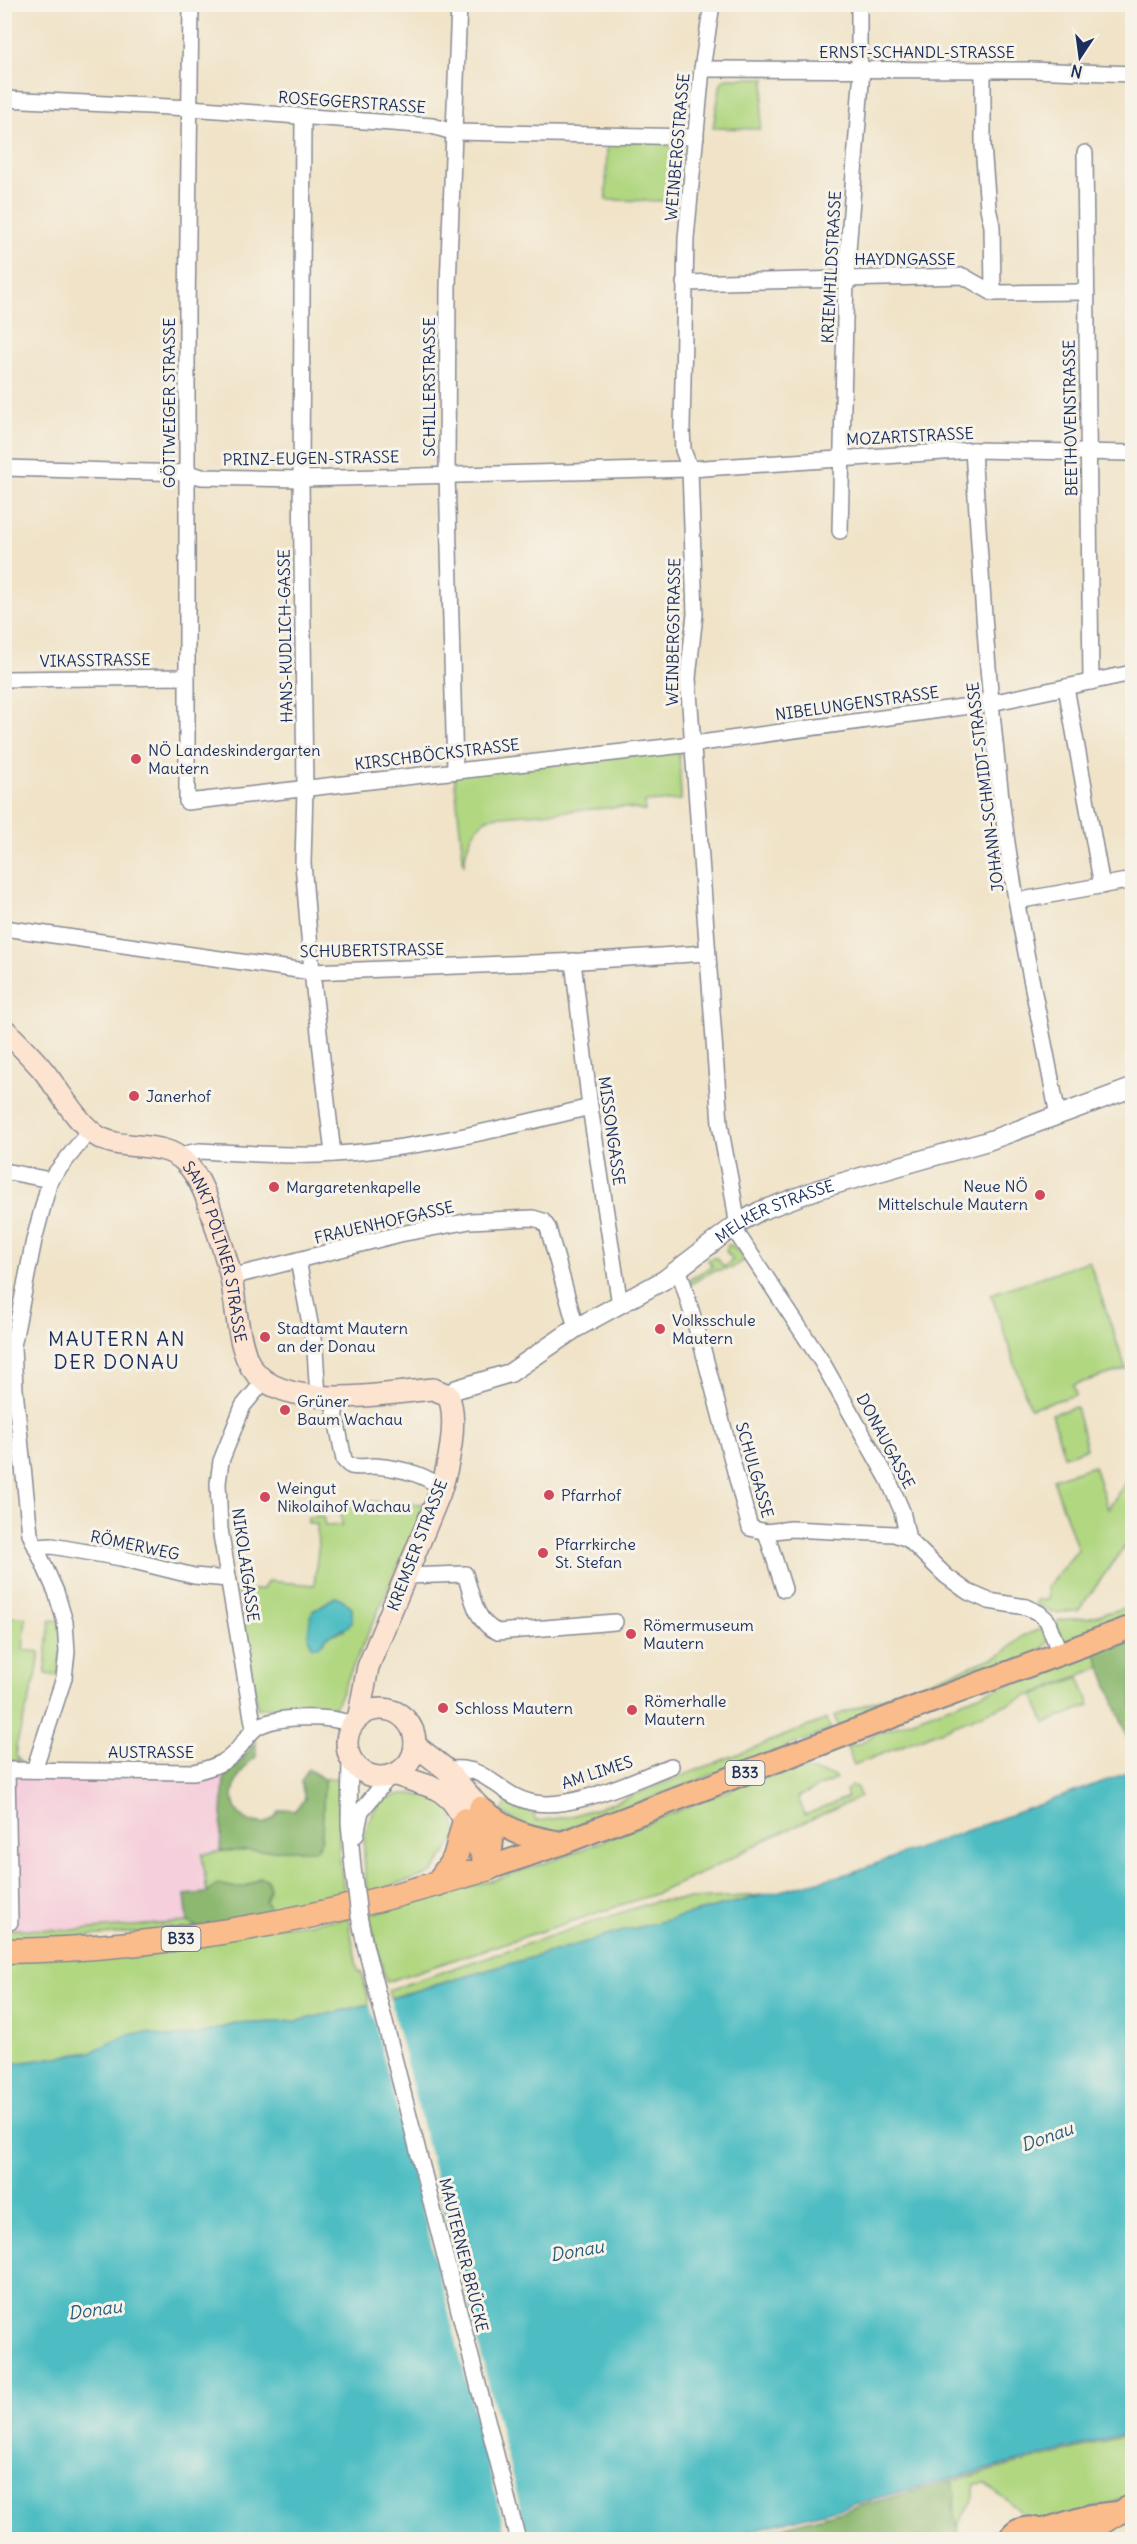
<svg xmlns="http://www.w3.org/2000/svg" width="1137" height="2544" font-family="Delius,sans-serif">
	<rect width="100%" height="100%" fill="#f7f3e8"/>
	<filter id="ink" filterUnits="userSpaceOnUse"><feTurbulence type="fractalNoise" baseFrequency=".0167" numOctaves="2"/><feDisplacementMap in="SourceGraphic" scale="12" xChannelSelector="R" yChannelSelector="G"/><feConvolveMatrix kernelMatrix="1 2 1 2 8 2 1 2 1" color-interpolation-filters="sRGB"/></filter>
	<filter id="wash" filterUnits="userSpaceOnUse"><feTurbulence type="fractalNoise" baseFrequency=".008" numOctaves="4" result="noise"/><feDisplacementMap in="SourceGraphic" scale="24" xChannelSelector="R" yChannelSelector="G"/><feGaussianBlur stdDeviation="1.35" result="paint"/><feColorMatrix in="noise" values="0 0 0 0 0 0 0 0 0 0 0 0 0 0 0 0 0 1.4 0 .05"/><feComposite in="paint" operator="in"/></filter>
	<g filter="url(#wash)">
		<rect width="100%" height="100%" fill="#f0e3c8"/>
		<path fill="#f5cfdb" d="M5 1776 224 1777 220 1851 202 1854 207 1893 185 1896 188 1922 78 1930 5 1929Z"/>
		<g fill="#b1d781" stroke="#668370" stroke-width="1.5" fill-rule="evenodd">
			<path d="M726 78H765L760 129 713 128 721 83Z"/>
			<path d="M607 140 675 142 682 149 677 201 606 200Z"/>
			<path d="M679 749 681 800 645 802V811L621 807 489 817C471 829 466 845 464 866L454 774Z"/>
			<path d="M728 1245 733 1246 745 1260 732 1268 713 1271 689 1285V1280L712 1266 708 1260 711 1258H717L724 1267 733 1260 726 1251Z"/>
			<path d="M1089 1261 1126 1369 1073 1385 1076 1395 1030 1408 991 1294Z"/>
			<path d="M1076 1407 1087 1449 1064 1456 1052 1414Z"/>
			<path d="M1094 1466 1108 1509 1132 1472V1536L1078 1611 1052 1613 1035 1603 1036 1600H1048L1047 1587 1078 1550 1053 1479Z"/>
			<path d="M375 1502 424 1504 423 1511 335 1707 257 1708 239 1592 263 1589 268 1581 314 1585 318 1550 317 1524H308V1517L323 1516 325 1526 342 1525 340 1503ZM335 1597 344 1631 328 1636 313 1647C304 1638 311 1622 313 1611Z"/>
			<path d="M1132 1606V1617L1068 1641 1062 1640 1056 1624 1059 1620 1087 1618Z"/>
			<path d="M5 1616 26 1618 23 1650 40 1652 37 1673 16 1746V1756L21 1761H5Z"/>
			<path d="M50 1620 60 1621 61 1647 58 1676 46 1674 45 1670Z"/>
			<path d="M1043 1628 1048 1642 1044 1647 1028 1657 839 1727 834 1716 993 1658 1002 1654 1023 1636Z"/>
			<path d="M1095 1651 1101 1667 854 1765 847 1748 861 1743 873 1735Z"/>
			<path d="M1079 1677 1090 1705 1045 1723 1033 1695Z"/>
			<path d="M827 1719 831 1730 566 1830 534 1832 501 1812 506 1805 517 1804 534 1812 535 1821 569 1817 615 1802Z"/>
			<path d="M796 1770H808L834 1776 836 1779 798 1797 805 1815 848 1797 846 1790 851 1786 857 1787 860 1797 763 1841 711 1869 655 1894 386 1982 369 1914 494 1880 568 1855 756 1779Z"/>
			<path d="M339 1778V1851L345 1900 265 1917V1901L270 1889 260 1877C246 1890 236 1889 218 1885L207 1893 202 1854 322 1838 324 1779Z"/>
			<path d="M426 1790 449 1806 458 1835 432 1873 367 1894C365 1863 355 1819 387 1799 399 1793 410 1792 423 1796Z"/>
			<path d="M764 1895 624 1931 390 1998 388 1990 656 1901Z"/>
			<path d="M348 1918 358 1972 361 1971 370 2004 298 2021 235 2024 197 2035 166 2037 148 2033 130 2034 91 2052 5 2065V1960Z"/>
			<path d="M188 1922 198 1928 5 1942 4 1929 78 1930Z"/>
			<path d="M1132 2434V2496L1058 2521 1030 2519 985 2483 975 2484 972 2501 958 2526C952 2508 956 2499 952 2481Z"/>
		</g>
		<g fill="#8cb86f" stroke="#547466" stroke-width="1.5">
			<path d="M1132 1638V1750L1095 1651Z"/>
			<path d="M256 1741V1757C238 1769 221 1802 245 1819 249 1822 258 1822 264 1824L274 1818 279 1811 287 1809 294 1811 305 1799 301 1782 308 1769 324 1779 322 1838 316 1850 220 1851 224 1777 241 1761Z"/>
			<path d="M260 1877 267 1879 270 1889 265 1901 270 1909 265 1917 198 1928 188 1922 185 1895 207 1893 218 1884C236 1889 246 1890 260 1877Z"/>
			<path d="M952 2481 955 2496 953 2510 958 2526 957 2539H766L764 2532Z"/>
		</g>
		<g fill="#4ebdc3" stroke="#347690" stroke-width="1.5">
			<path d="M335 1597 342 1599 352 1608C354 1633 344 1626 329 1636 325 1638 322 1644 318 1647H313C305 1638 309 1621 313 1611Z"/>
			<path d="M1132 1771V2432L719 2539 5 2540V2065L91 2052 129 2034 148 2033 166 2037 197 2035 235 2024 298 2021 370 2004 624 1931 850 1873Z"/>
		</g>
		<path fill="#f0e3c8" d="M389 1995 528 2539H507L369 2001Z"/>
	</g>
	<g filter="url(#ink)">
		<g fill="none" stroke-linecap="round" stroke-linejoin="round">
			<defs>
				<g id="minor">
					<path d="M191 4 187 312V802L701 743 991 703 1132 673"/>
					<path d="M712 4 702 69 686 238 682 428 683 450 690 469 695 614 688 678 720 1123C725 1160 736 1198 738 1235L822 1362 888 1479 902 1511 908 1539 946 1576 968 1592 989 1601 1026 1607 1039 1613 1047 1620 1060 1654"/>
					<path d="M702 69 1030 70 1132 74"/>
					<path d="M983 70V146L988 208 992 226 993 293"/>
					<path d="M4 99 190 108 432 126 453 132 696 137"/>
					<path d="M303 117 301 479 305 788 303 863 312 972 333 1154"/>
					<path d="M1085 153 1091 682"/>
					<path d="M684 283 963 276 993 293 1086 292"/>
					<path d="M973 450C981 574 988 698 1004 821 1017 920 1040 1018 1058 1116"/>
					<path d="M4 468 187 473 202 477 301 479 690 469 973 450 1132 453"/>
					<path d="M840 531 846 277 862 70 859 60V4"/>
					<path d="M4 679 186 677"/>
					<path d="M1066 687 1102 886"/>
					<path d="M455 769 447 474 448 286 459 4"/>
					<path d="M1017 901 1132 880"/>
					<path d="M4 928 312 972 581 961 707 953"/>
					<path d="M573 961 590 1107 620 1305"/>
					<path d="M183 1160 189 1153 200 1151C240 1153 280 1156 319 1155 411 1151 501 1129 590 1107"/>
					<path d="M4 1171 50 1180"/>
					<path d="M50 1180 90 1130"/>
					<path d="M298 1260 315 1350 318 1397"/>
					<path d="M679 1270 703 1350 750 1528 766 1532 791 1529 894 1534 908 1539"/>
					<path d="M231 1277 400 1234 470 1221 533 1218 543 1221 548 1228 576 1328"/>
					<path d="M332 1397 344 1460C347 1463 348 1465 351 1466 358 1468 368 1466 375 1466 398 1468 424 1473 441 1488"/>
					<path d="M766 1532 784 1589"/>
					<path d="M36 1547 52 1546 121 1558 194 1576 228 1579"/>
					<path d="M406 1576 465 1574C472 1595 475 1623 498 1632L615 1622"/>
					<path d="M254 1729 220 1529 218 1483 221 1461 243 1406 264 1381"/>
					<path d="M350 1759 349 1822 353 1868"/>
					<path d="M4 1770 194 1772C211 1768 227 1763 238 1749 244 1742 249 1733 256 1728 275 1715 330 1715 351 1724"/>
					<path d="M7 1770 10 1922"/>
					<path d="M34 1770 64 1678 67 1652 65 1622 56 1592 30 1534 15 1390 13 1346 34 1240 50 1180"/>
					<path d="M447 1770C484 1762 497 1794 530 1802 570 1812 633 1780 671 1766"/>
					<path d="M356 1835 361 1811 389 1777"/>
					<path d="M365 1945 518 2540"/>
				</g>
				<g id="tertiary">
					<path id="s1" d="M448 1395 457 1389 510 1373 576 1328 664 1280 737 1224 760 1211 819 1189 988 1141 1132 1088"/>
				</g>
				<g id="secondary">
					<path id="s2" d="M4 1029C17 1042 30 1055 42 1069 59 1089 76 1122 97 1136 122 1152 161 1139 184 1161 202 1178 210 1207 217 1230 222 1246 228 1262 231 1278 236 1304 237 1334 247 1359 270 1416 385 1393 433 1389L448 1395C459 1420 448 1469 439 1495L368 1667 359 1715"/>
					<circle cx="381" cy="1743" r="34"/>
					<path d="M415 1745 447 1770 480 1808"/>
					<path d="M396 1775 438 1789 452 1801 465 1820"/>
				</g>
				<g id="primary">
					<path d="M480 1808C512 1833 522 1836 561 1843"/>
					<path d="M481 1810 492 1839 489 1868"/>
					<path d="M465 1820 489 1868"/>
					<path d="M489 1868 562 1843 927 1703 1132 1627"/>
					<path d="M1040 2531 1091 2516 1117 2513"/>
					<path d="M1009 2540C1019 2525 1037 2524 1048 2540"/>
					<path d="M1075 2540C1095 2529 1112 2515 1132 2506"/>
				</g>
				<g id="trunk">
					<path d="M437 1884 455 1858 465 1820"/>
					<path d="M4 1951C170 1949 331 1918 489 1868"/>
				</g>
			</defs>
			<use href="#minor" stroke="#868993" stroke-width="18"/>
			<use href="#tertiary" stroke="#868993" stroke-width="21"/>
			<use href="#secondary" stroke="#868993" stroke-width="24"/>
			<use href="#primary" stroke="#868993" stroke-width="26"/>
			<use href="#trunk" stroke="#868993" stroke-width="27"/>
			<use href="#minor" stroke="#fff" stroke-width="15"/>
			<use href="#tertiary" stroke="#fff" stroke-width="18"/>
			<use href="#secondary" stroke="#fde4d0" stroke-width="21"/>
			<use href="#primary" stroke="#f9bc8a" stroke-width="22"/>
			<use href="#trunk" stroke="#f9bc8a" stroke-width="24"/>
			<defs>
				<path id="minor-bridge" d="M353 1868 359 1916 365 1945"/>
			</defs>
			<use href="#minor-bridge" stroke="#868993" stroke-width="18" stroke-linecap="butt"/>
			<use href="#minor-bridge" stroke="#fff" stroke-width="15"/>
		</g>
	</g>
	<g fill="#d1495b" stroke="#f7f3e8" stroke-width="2">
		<circle cx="136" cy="759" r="6"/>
		<circle cx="134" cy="1096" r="6"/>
		<circle cx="274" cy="1187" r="6"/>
		<circle cx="1040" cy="1195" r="6"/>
		<circle cx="660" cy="1329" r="6"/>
		<circle cx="265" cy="1337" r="6"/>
		<circle cx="285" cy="1410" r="6"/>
		<circle cx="549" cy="1495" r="6"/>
		<circle cx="265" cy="1497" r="6"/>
		<circle cx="543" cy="1553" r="6"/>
		<circle cx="631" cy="1634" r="6"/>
		<circle cx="443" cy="1708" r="6"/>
		<circle cx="632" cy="1710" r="6"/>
	</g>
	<g text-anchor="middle" stroke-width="6" stroke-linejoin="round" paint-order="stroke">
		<g fill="#f7f3e8" stroke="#5d6a87" stroke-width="1.5">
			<rect x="725.5" y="1761" width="39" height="24" rx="4.5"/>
			<rect x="161.5" y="1927" width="39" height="24" rx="4.5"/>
		</g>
		<g font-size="15" font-weight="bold" fill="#1b2f5e">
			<text x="745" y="1778">B33</text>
			<text x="181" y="1944">B33</text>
		</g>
		<g font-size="16" fill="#1b2f5e" stroke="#f7f3e8">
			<text x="917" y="58">ERNST-SCHANDL-STRASSE</text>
			<text transform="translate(352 102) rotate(4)" y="6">ROSEGGERSTRASSE</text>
			<text transform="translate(677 147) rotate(-85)" y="6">WEINBERGSTRASSE</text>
			<text x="905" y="265">HAYDNGASSE</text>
			<text transform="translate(831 267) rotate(-87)" y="6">KRIEMHILDSTRASSE</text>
			<text transform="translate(429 387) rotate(-90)" y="6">SCHILLERSTRASSE</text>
			<text transform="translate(169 403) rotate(-90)" y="6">GÖTTWEIGER STRASSE</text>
			<text transform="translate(1070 418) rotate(-91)" y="6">BEETHOVENSTRASSE</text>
			<text transform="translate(910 436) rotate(-3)" y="6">MOZARTSTRASSE</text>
			<text transform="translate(311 458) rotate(-1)" y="6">PRINZ-EUGEN-STRASSE</text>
			<text transform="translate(673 632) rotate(-89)" y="6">WEINBERGSTRASSE</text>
			<text transform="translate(285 636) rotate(-91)" y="6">HANS-KUDLICH-GASSE</text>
			<text transform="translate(95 660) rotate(-1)" y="6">VIKASSTRASSE</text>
			<text transform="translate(857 703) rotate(-8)" y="6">NIBELUNGENSTRASSE</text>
			<text transform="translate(437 754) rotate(-7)" y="6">KIRSCHBÖCKSTRASSE</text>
			<text transform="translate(985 787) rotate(-97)" y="6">JOHANN-SCHMIDT-STRASSE</text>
			<text transform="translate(372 950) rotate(-1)" y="6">SCHUBERTSTRASSE</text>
			<text transform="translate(612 1131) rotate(82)" y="6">MISSONGASSE</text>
			<text dy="6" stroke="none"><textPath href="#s1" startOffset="378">MELKER STRASSE</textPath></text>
			<text transform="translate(384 1222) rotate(-13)" y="6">FRAUENHOFGASSE</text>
			<text dy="6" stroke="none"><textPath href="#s2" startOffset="332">SANKT PÖLTNER STRASSE</textPath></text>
			<text transform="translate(886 1441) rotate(62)" y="6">DONAUGASSE</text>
			<text transform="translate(755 1470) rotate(74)" y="6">SCHULGASSE</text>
			<text transform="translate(135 1545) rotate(12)" y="6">RÖMERWEG</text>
			<text transform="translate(417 1545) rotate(-69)" y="6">KREMSER STRASSE</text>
			<text transform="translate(246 1565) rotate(82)" y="6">NIKOLAIGASSE</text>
			<text x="151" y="1758">AUSTRASSE</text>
			<text transform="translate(597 1772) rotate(-18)" y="6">AM LIMES</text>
			<text transform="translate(464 2255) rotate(76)" y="6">MAUTERNER BRÜCKE</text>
		</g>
		<g font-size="16" fill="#1b2f5e" stroke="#f7f3e8" text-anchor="start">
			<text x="148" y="756">NÖ Landeskindergarten<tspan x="148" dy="18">Mautern</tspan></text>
			<text x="146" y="1102">Janerhof</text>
			<text x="1028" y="1192" text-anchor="end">Neue NÖ<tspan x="1028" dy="18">Mittelschule Mautern</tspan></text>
			<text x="286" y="1193">Margaretenkapelle</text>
			<text x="672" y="1326">Volksschule<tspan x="672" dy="18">Mautern</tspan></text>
			<text x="277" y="1334">Stadtamt Mautern<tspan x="277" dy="18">an der Donau</tspan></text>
			<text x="297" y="1407">Grüner<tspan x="297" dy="18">Baum Wachau</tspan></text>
			<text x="277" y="1494">Weingut<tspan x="277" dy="18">Nikolaihof Wachau</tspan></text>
			<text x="561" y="1501">Pfarrhof</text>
			<text x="555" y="1550">Pfarrkirche<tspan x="555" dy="18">St. Stefan</tspan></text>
			<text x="643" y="1631">Römermuseum<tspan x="643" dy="18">Mautern</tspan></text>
			<text x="644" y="1707">Römerhalle<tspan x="644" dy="18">Mautern</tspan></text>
			<text x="455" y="1714">Schloss Mautern</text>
		</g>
		<g font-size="18" font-style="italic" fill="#2a5a7c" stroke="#f7f3e8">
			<text transform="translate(1047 2137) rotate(-20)" y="6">Donau</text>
			<text transform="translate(577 2251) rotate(-10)" y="6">Donau</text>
			<text transform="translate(95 2310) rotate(-8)" y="6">Donau</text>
		</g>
		<g font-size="20" letter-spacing="1.5" fill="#1b2f5e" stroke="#f7f3e8">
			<text x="117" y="1346">MAUTERN AN<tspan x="117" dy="23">DER DONAU</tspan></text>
		</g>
	</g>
	<rect width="1137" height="2544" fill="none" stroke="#f7f3e8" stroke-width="24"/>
	<g transform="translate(1080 57) rotate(193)" stroke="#f7f3e8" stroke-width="4.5" paint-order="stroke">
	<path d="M0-4.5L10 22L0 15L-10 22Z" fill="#1b2f5e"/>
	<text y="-9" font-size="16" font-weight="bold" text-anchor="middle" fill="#1b2f5e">N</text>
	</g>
</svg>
